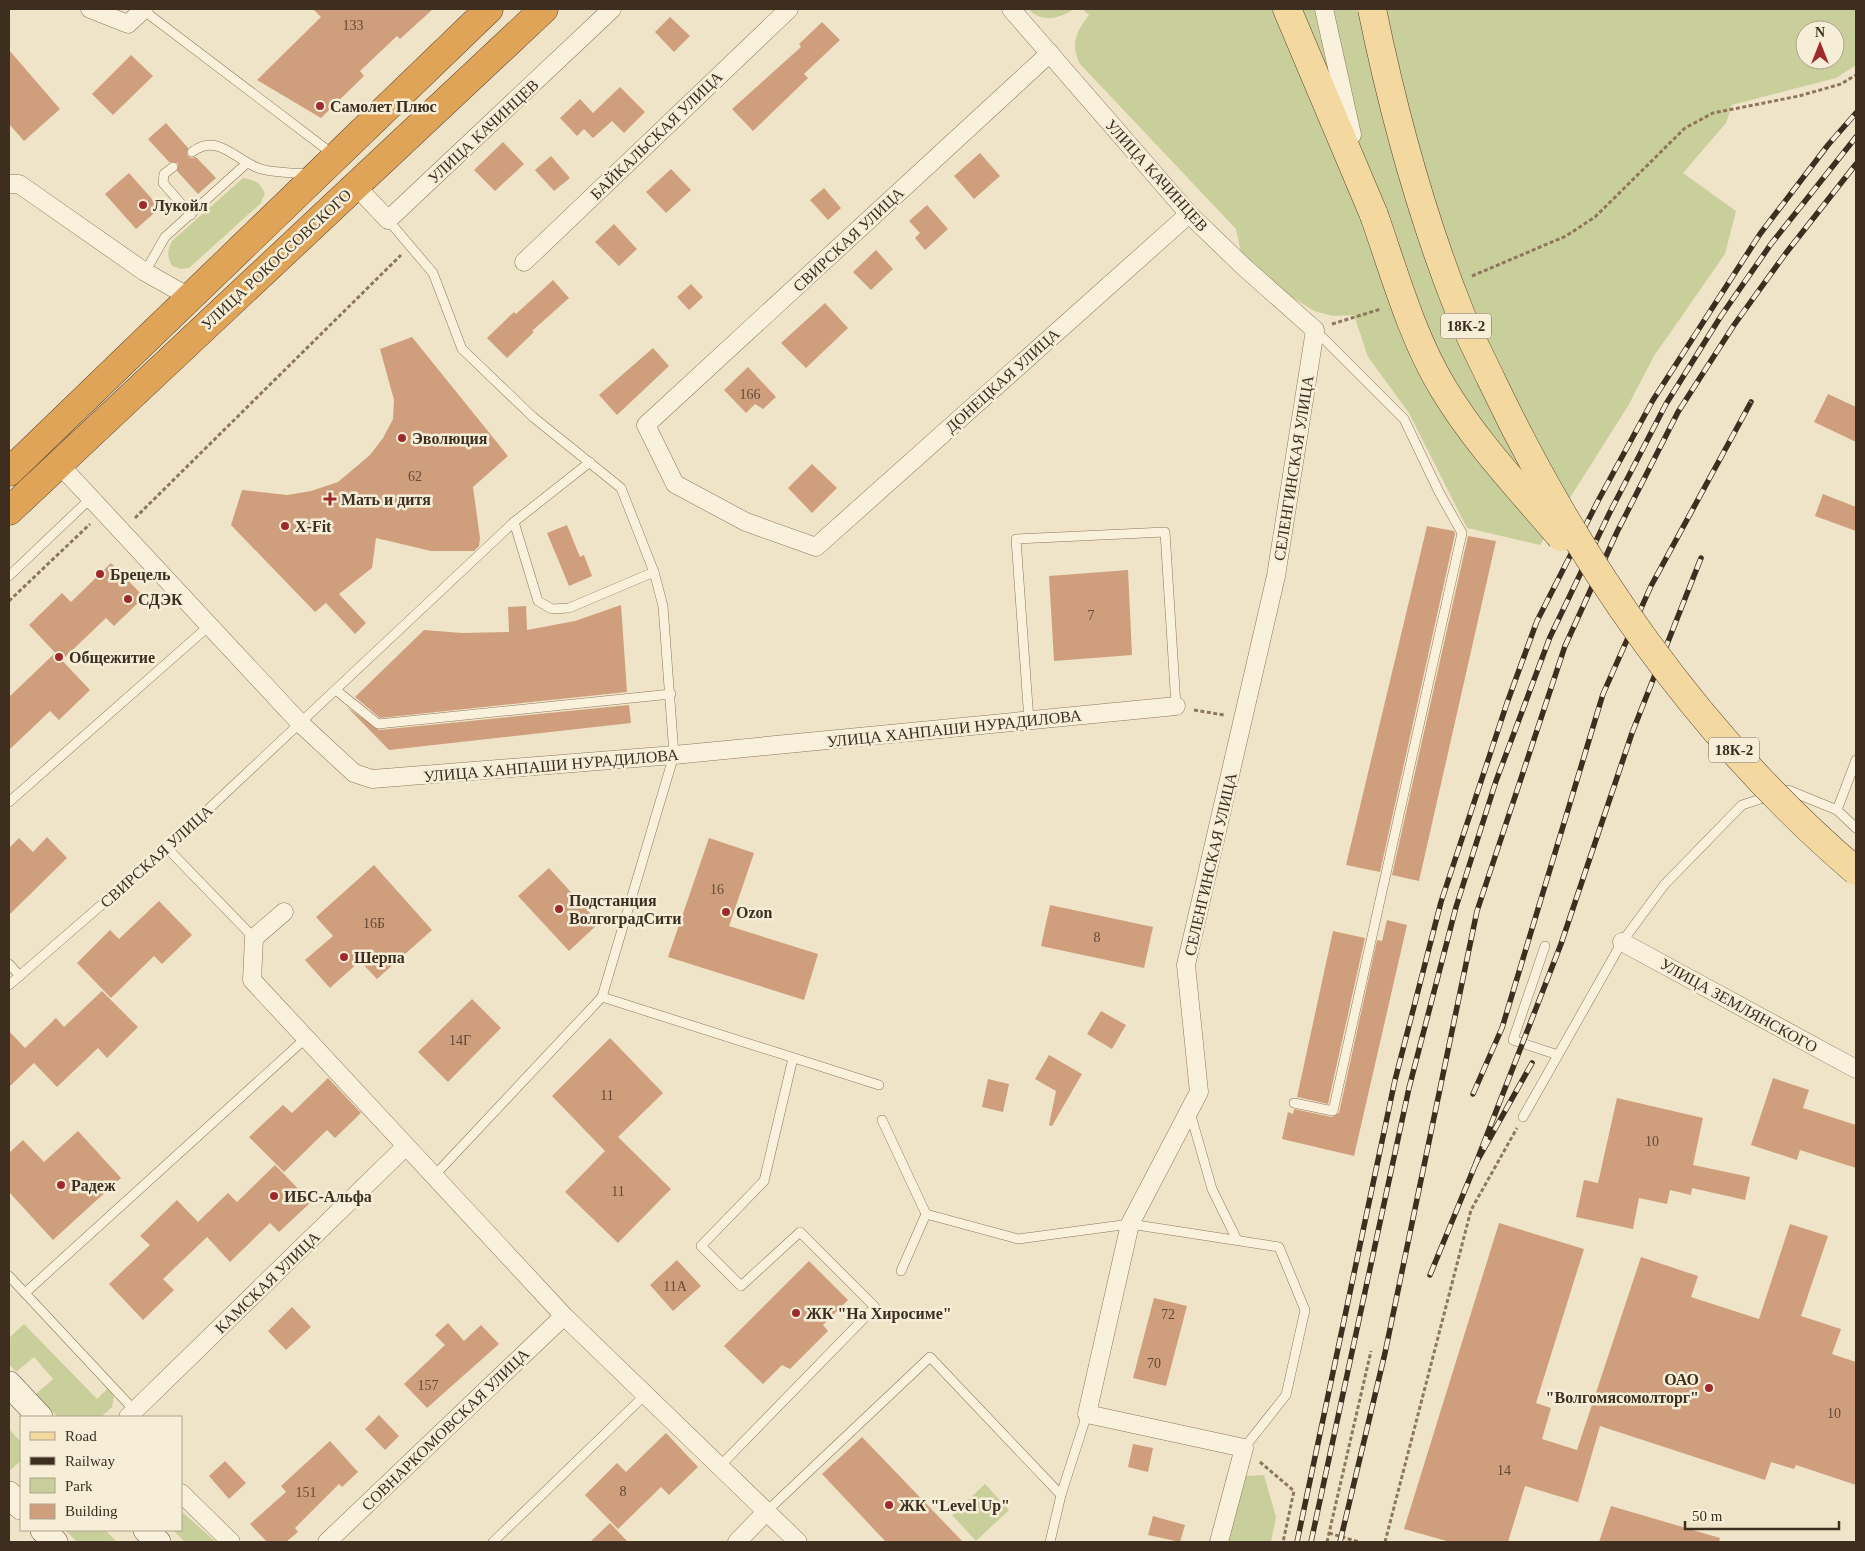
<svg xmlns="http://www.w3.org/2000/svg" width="1865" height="1551" font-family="'Times New Roman',serif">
	<rect width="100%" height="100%" fill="#f0e4c8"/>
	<g fill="#c9cf9b" fill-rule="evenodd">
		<path d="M1028 9H1075C1059 18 1043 24 1028 9Z"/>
		<path d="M1082 9H1856V65L1836 78 1732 105 1726 123 1683 173 1736 211 1725 254 1654 356 1628 406 1540 545 1467 528 1409 413 1368 357 1354 315 1333 316 1314 311 1244 267 1236 229 1080 64C1070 44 1076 32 1089 15ZM1805 30H1835V60H1805Z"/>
		<path d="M243 178C256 180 260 183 265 194L260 204 189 268 181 269 172 266C167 256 167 251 172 241Z"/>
		<path d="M24 1324 97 1399 108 1388 114 1397 112 1407 101 1417H58L36 1394 53 1379 34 1357 16 1372 9 1364V1338Z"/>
		<path d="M9 1429 21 1442V1461L9 1471Z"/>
		<path d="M1264 1475 1276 1517 1271 1542H1208L1215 1532 1226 1477Z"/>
		<path d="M985 1484 1009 1510 976 1541 952 1515Z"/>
		<path d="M181 1511 216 1542H185L173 1530H181Z"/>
		<path d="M65 1530H105L117 1542H77Z"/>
	</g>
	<g fill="#cf9f7d">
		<path d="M313 9H433L400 39 397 36 360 71 364 76 321 118 257 80 321 17Z"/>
		<path d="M670 17 690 36 674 52 655 32Z"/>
		<path d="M822 22 840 40 804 74 808 78 753 131 732 109 801 47 799 44Z"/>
		<path d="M9 50 60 109 24 141 9 124Z"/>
		<path d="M131 55 153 76 113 115 92 94Z"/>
		<path d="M620 87 645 112 624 133 612 121 593 138 584 129 577 136 560 118 580 99 593 113Z"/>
		<path d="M166 123 188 148 187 155 191 158 196 157 216 178 198 194 177 171 178 163 169 162 148 139Z"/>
		<path d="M503 142 524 164 495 191 474 170Z"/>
		<path d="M980 153 1000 176 974 199 954 176Z"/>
		<path d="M551 156 570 178 554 191 535 170Z"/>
		<path d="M671 169 691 190 666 213 646 192Z"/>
		<path d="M129 173 160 208 136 229 105 194Z"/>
		<path d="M824 188 841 208 828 220 810 200Z"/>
		<path d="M927 205 948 229 925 250 915 238 920 233 909 221Z"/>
		<path d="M614 224 637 249 619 266 595 242Z"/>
		<path d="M876 250 893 269 871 290 853 272Z"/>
		<path d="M553 280 569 298 532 331 534 332 507 358 487 338 514 312 516 314Z"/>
		<path d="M691 284 703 297 689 310 677 297Z"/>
		<path d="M825 303 848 328 806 368 781 343Z"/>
		<path d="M412 337 508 456 473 487 480 538 479 546 474 551H431L376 538 372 568 339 594 366 623 355 634 326 603 315 612 231 525 242 490 287 495 311 491 338 482 370 455 383 438 393 419 394 400 380 349Z"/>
		<path d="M653 348 669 366 617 415 599 395Z"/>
		<path d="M748 367 776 397 763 409 755 404 746 413 724 390Z"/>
		<path d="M1828 394 1856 407V442L1814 422Z"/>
		<path d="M812 464 837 488 812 513 788 488Z"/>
		<path d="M1823 494 1856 507V531L1815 516Z"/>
		<path d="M567 525 580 557 584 555 592 576 569 586 547 533Z"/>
		<path d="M1427 526 1454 531 1455 534 1380 872 1346 865Z"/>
		<path d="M1468 536 1496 541 1419 881 1392 875Z"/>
		<path d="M111 563 144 597 114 626 106 618 62 660 29 625 62 593 71 602Z"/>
		<path d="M1128 570 1132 655 1054 661 1049 576Z"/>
		<path d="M621 605 627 692 380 718 355 697 424 630 462 633 509 632 508 607 526 606 527 630 575 621Z"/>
		<path d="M55 653 90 690 59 720 50 711 9 750V697Z"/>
		<path d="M629 705 631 723 389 750 347 707 379 730Z"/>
		<path d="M47 837 67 858 9 915V848L19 838 33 852Z"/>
		<path d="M709 838 754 853 729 926 818 954 804 1000 668 957Z"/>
		<path d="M374 865 432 930 377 979 360 961 330 988 305 960 333 936 316 917Z"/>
		<path d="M549 868 599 923 569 951 518 896Z"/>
		<path d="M159 901 192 935 162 964 154 956 111 998 77 963 110 930 119 939Z"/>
		<path d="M1050 905 1153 927 1144 968 1041 946Z"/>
		<path d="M1387 920 1407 925 1354 1156 1282 1139 1288 1112 1293 1114 1294 1109 1332 1117 1339 1113 1377 940 1382 941Z"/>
		<path d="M1333 931 1365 938 1328 1104 1297 1097Z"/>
		<path d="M102 991 138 1027 107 1058 98 1048 57 1087 34 1063 9 1087V1031L25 1048 56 1018 64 1027Z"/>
		<path d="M472 999 501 1028 448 1082 418 1052Z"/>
		<path d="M1101 1011 1126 1025 1112 1049 1087 1034Z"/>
		<path d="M610 1038 663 1093 618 1137 671 1189 618 1243 565 1192 605 1151 552 1096Z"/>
		<path d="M1049 1055 1082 1074 1052 1126 1049 1125 1056 1091 1035 1079Z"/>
		<path d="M328 1078 361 1113 335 1138 327 1130 284 1172 249 1137 283 1105 292 1113Z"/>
		<path d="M1773 1078 1809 1090 1803 1108 1856 1125V1168L1800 1150 1797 1160 1751 1145Z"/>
		<path d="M988 1079 1009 1084 1003 1112 982 1107Z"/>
		<path d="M1617 1098 1703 1118 1693 1165 1750 1177 1745 1200 1692 1188 1691 1195 1670 1190 1667 1204 1639 1198 1633 1229 1576 1217 1584 1180 1598 1183Z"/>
		<path d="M78 1131 121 1178 53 1240 9 1192V1153L23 1140 44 1162Z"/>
		<path d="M275 1165 311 1202 279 1232 270 1223 230 1262 207 1237 163 1279 174 1290 143 1320 109 1284 150 1245 140 1236 177 1200 198 1222 228 1193 237 1202Z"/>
		<path d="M1499 1223 1584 1249 1536 1403 1551 1408 1542 1439 1577 1450 1641 1257 1698 1276 1691 1297 1759 1319 1790 1224 1828 1236 1801 1316 1841 1329 1832 1354 1856 1362V1485L1796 1465 1794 1469 1771 1462 1765 1480 1600 1426 1578 1502 1525 1486 1508 1542H1450L1404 1529Z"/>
		<path d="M677 1260 701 1286 673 1311 650 1285Z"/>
		<path d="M809 1261 848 1300 823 1325 828 1331 790 1369 782 1365 763 1384 724 1346Z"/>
		<path d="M1154 1298 1187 1306 1166 1386 1133 1378Z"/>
		<path d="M292 1307 311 1327 286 1350 268 1331Z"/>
		<path d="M448 1323 464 1341 481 1325 499 1344 427 1408 404 1384 445 1345 435 1335Z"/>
		<path d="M379 1415 399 1436 385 1450 365 1429Z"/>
		<path d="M666 1433 698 1467 669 1495 661 1487 618 1529 585 1495 617 1463 626 1472Z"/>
		<path d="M862 1437 963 1542H886L822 1474Z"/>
		<path d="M330 1441 358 1472 342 1487 339 1484 295 1528 298 1532 286 1542H267L250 1524 286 1492 281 1486Z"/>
		<path d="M1133 1444 1153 1448 1148 1472 1128 1467Z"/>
		<path d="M225 1461 246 1483 229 1499 209 1476Z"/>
		<path d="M1611 1506 1720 1538 1719 1542H1599Z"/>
		<path d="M1153 1516 1185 1525 1180 1542 1148 1535Z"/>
		<path d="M610 1523 628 1542H590Z"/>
	</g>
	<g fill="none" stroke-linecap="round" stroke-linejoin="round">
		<defs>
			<g id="lane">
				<path d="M143 10 334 155"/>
				<path d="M192 152C219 132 235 161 261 169 276 173 294 173 310 174"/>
				<path d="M173 167 164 174 163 183 191 215"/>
				<path d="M388 220 433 273 462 349 533 417 621 488 654 572 663 606 674 755 602 997 879 1085"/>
				<path d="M145 272 165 237 247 163"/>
				<path d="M514 522 538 601 552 609 569 608 654 572"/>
				<path d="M9 576 91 498"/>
				<path d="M337 691 378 724 671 694"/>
				<path d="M1029 721 1016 539 1165 532 1176 706"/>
				<path d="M9 802 210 625"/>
				<path d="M1837 810 1856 760"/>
				<path d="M167 848 254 938"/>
				<path d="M1545 946 1513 1040 1558 1055"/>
				<path d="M9 964 20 976"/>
				<path d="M9 985 167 848 514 522 590 462"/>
				<path d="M1294 1103 1333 1111 1462 533 1439 492 1404 419 1315 330"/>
				<path d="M1190 1112 1212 1189 1237 1240"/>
				<path d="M1523 1117 1622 942 1664 885 1742 805 1788 790 1837 810 1856 828"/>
				<path d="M882 1120 926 1214"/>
				<path d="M434 1176 602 997"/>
				<path d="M901 1271 926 1214 1018 1239 1130 1224 1279 1247 1305 1310 1286 1395 1244 1448"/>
				<path d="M9 1276 135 1411"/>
				<path d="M25 1293 306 1038"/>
				<path d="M720 1466 875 1307 800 1232 741 1286 701 1246 764 1181 793 1058"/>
				<path d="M767 1511 930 1357 1061 1495"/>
				<path d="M493 1542 646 1394"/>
				<path d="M1050 1542 1061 1495 1087 1414"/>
			</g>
			<g id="street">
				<path d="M90 9 128 24 144 9"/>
				<path d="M1011 9 1189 214 1244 267 1315 330 1276 576 1186 965 1199 1092 1130 1224 1087 1414 1244 1448 1219 1542"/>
				<path d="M1324 9 1352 135"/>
				<path d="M1050 53 646 425 675 484 746 522 816 547 1189 214"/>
				<path d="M9 184H19L145 272 191 298"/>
				<path d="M355 185 388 220 612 9"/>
				<path d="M524 262 789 9"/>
				<path d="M58 463 300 723 354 773 372 779 674 755 1176 706"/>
				<path d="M284 912 254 938 252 980 564 1316 798 1542"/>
				<path d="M1622 942 1856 1069"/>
				<path d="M128 1417 406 1146"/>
				<path d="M181 1493 231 1542"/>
				<path d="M327 1542 564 1316"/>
				<path d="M737 1542 767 1511"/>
			</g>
			<g id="secondary">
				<path d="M9 1384 40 1417"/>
				<path d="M9 1494 21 1507"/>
				<path d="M43 1530 55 1542"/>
				<path d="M146 1530 158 1542"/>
			</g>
			<path id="primary" d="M1287 9 1374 215"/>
			<g id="highway">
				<path d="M9 472 489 9"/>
				<path d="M9 511 544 9"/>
			</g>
		</defs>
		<use href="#lane" stroke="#8d765c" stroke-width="10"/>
		<use href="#street" stroke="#8d765c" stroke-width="19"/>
		<use href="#secondary" stroke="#6f573f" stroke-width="26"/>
		<use href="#primary" stroke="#5b4430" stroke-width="29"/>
		<use href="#highway" stroke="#5b4430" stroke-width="29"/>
		<g stroke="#8d765c" stroke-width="3" stroke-dasharray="4 2.5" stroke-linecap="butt">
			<path d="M1472 276 1566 236 1595 217 1685 128 1713 113 1799 96 1841 84 1856 75"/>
			<path d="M1332 324 1381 309"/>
			<path d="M135 518 401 255"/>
			<path d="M9 601 90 524"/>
			<path d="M1194 710 1224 715"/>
			<path d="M1260 1462 1294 1491 1283 1542"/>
			<path d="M1329 1533 1359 1542"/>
			<path d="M1327 1542 1371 1351"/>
			<path d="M1385 1542 1471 1210 1517 1128"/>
		</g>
		<use href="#lane" stroke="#faf1dc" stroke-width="9"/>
		<use href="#street" stroke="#faf1dc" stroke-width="18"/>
		<use href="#secondary" stroke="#faf1dc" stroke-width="25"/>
		<use href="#primary" stroke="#f3d9a0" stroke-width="28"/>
		<use href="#highway" stroke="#e0a458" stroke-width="28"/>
		<defs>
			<g id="rail">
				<path d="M1532 1063 1476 1163 1561 944 1632 733 1701 558"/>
				<path d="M1473 1094 1502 1028 1603 694 1651 586 1751 402"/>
				<path d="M1430 1275 1476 1163"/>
				<path d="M1297 1542 1395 1080 1441 902 1507 703 1537 621 1599 499 1653 400 1760 234 1828 145 1856 113"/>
				<path d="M1311 1542 1409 1088 1456 907 1496 781 1550 637 1609 514 1666 404 1721 316 1771 244 1856 137"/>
				<path d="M1340 1542 1385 1353 1477 911 1565 646 1617 532 1678 412 1734 325 1786 253 1856 164"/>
			</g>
		</defs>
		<use href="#rail" stroke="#3d2e20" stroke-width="5.5"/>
		<use href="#rail" stroke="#f7eed8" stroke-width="4" stroke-dasharray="11" stroke-linecap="butt"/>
		<defs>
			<g id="primary-bridge">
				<path d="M1372 9C1393 111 1420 212 1459 310 1468 333 1480 356 1491 379 1578 563 1700 738 1856 871"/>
				<path d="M1374 215C1394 272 1412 337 1443 388 1476 443 1520 489 1561 537"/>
			</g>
		</defs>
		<use href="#primary-bridge" stroke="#5b4430" stroke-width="29" stroke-linecap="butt"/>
		<use href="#primary-bridge" stroke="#f3d9a0" stroke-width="28"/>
	</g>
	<g fill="#9e2a2b" stroke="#f7eed8" stroke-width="2">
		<circle cx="320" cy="106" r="5"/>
		<circle cx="143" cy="205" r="5"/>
		<circle cx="402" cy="438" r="5"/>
		<path d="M327.5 491.5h5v5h5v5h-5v5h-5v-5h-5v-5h5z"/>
		<circle cx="285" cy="526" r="5"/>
		<circle cx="100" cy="574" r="5"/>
		<circle cx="128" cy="599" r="5"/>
		<circle cx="59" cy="657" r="5"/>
		<circle cx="559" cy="909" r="5"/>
		<circle cx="726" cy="912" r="5"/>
		<circle cx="344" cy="957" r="5"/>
		<circle cx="61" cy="1185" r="5"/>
		<circle cx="274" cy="1196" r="5"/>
		<circle cx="796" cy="1313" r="5"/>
		<circle cx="1709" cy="1388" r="5"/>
		<circle cx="889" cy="1505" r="5"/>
	</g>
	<g text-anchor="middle" stroke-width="5" stroke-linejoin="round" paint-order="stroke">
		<g font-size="14" fill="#624a37">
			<text x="353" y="30">133</text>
			<text x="750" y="399">166</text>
			<text x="415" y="481">62</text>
			<text x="1091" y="620">7</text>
			<text x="717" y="894">16</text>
			<text x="374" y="928">16Б</text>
			<text x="1097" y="942">8</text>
			<text x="460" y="1045">14Г</text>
			<text x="607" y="1100">11</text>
			<text x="1652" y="1146">10</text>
			<text x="618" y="1196">11</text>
			<text x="675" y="1291">11А</text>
			<text x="1168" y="1319">72</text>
			<text x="1154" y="1368">70</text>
			<text x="428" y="1390">157</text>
			<text x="1834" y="1418">10</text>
			<text x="1504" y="1475">14</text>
			<text x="623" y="1496">8</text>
			<text x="306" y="1497">151</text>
		</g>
		<g fill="#f7eed8" stroke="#756857" stroke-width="1">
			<rect x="1441" y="313.5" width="50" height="25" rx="4"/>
			<rect x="1709" y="737.5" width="50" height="25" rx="4"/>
		</g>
		<g font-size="15" font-weight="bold" fill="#3d2e20">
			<text x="1466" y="331">18К-2</text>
			<text x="1734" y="755">18К-2</text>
		</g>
		<g font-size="16" font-weight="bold" fill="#3d2e20" stroke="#f7eed8" text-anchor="start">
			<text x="330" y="112">Самолет Плюс</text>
			<text x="153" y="211">Лукойл</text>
			<text x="412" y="444">Эволюция</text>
			<text x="341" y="505">Мать и дитя</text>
			<text x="295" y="532">X-Fit</text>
			<text x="110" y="580">Брецель</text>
			<text x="138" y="605">СДЭК</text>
			<text x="69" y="663">Общежитие</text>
			<text x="569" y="906">Подстанция<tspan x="569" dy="18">ВолгоградСити</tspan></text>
			<text x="736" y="918">Ozon</text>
			<text x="354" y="963">Шерпа</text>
			<text x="71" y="1191">Радеж</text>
			<text x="284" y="1202">ИБС-Альфа</text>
			<text x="806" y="1319">ЖК "На Хиросиме"</text>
			<text x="1699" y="1385" text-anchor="end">ОАО<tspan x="1699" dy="18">"Волгомясомолторг"</tspan></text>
			<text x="899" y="1511">ЖК "Level Up"</text>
		</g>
		<g font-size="16" fill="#3d2e20" stroke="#f7eed8">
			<text transform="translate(483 131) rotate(-43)" y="6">УЛИЦА КАЧИНЦЕВ</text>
			<text transform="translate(656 135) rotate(-44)" y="6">БАЙКАЛЬСКАЯ УЛИЦА</text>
			<text transform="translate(1157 175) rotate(48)" y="6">УЛИЦА КАЧИНЦЕВ</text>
			<text transform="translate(848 239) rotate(-43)" y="6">СВИРСКАЯ УЛИЦА</text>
			<text transform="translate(276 259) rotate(-43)" y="6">УЛИЦА РОКОССОВСКОГО</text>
			<text transform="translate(1002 380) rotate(-42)" y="6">ДОНЕЦКАЯ УЛИЦА</text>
			<text transform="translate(1293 468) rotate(-81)" y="6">СЕЛЕНГИНСКАЯ УЛИЦА</text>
			<text transform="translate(954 728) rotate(-6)" y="6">УЛИЦА ХАНПАШИ НУРАДИЛОВА</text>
			<text transform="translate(551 765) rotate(-5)" y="6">УЛИЦА ХАНПАШИ НУРАДИЛОВА</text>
			<text transform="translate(156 856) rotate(-42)" y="6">СВИРСКАЯ УЛИЦА</text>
			<text transform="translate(1210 864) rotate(-77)" y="6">СЕЛЕНГИНСКАЯ УЛИЦА</text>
			<text transform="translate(1739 1005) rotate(29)" y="6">УЛИЦА ЗЕМЛЯНСКОГО</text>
			<text transform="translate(267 1282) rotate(-44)" y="6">КАМСКАЯ УЛИЦА</text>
			<text transform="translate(445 1429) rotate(-44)" y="6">СОВНАРКОМОВСКАЯ УЛИЦА</text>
		</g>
	</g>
	<rect width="1865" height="1551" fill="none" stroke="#3d2e20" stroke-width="20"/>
	<rect x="20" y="1416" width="162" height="115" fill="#f7eed8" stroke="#ada18e"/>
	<rect x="30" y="1432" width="25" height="8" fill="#f3d9a0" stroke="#ada18e"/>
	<text x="65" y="1441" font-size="15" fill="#3d2e20">Road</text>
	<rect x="30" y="1457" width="25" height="8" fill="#3d2e20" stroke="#ada18e"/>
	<text x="65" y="1466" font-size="15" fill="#3d2e20">Railway</text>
	<rect x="30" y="1478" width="25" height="15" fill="#c9cf9b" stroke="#ada18e"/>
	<text x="65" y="1491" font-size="15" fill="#3d2e20">Park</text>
	<rect x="30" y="1504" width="25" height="15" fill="#cf9f7d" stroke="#ada18e"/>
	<text x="65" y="1516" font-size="15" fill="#3d2e20">Building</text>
	<g transform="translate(1820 45)"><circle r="24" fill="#f7eed8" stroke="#ada18e"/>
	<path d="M0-4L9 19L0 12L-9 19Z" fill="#9e2a2b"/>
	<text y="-8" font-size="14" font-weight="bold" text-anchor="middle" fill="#3d2e20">N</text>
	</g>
	<path d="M1685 1521v8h154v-8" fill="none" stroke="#3d2e20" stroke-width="2.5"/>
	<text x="1692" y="1521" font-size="15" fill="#3d2e20" stroke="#f7eed8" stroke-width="4" paint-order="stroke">50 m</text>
</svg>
